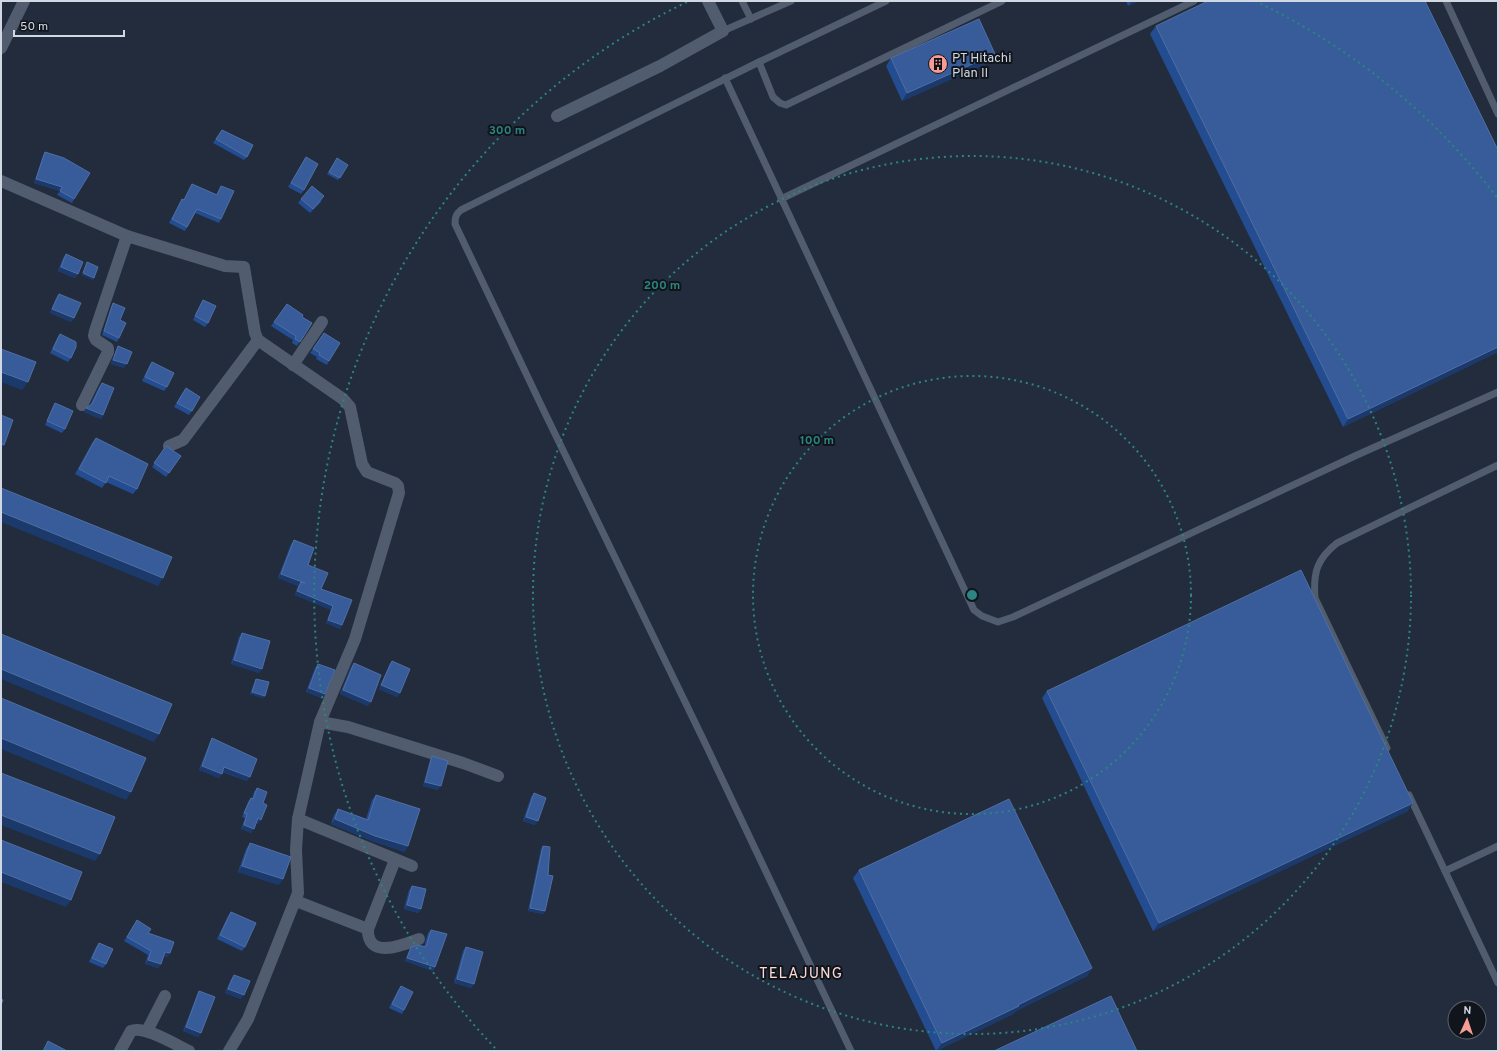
<svg xmlns="http://www.w3.org/2000/svg" width="1499" height="1052" font-family="Overpass,sans-serif">
	<rect width="100%" height="100%" fill="#222c3c"/>
	<g fill="none" stroke-linecap="round" stroke-linejoin="round">
		<g stroke="#515d6f" stroke-width="7">
			<path d="M742 1 751 19"/>
			<path d="M1446 1 1498 114"/>
			<path d="M723 31 791 1"/>
			<path d="M759 62 773 97 780 103 786 105 1002 1"/>
			<path d="M725 78 974 610 982 616 998 622 1013 617 1357 455 1498 392"/>
			<path d="M781 199 1194 1"/>
			<path d="M1387 748 1315 598C1313 572 1317 559 1337 543L1498 465"/>
			<path d="M1409 795 1498 983"/>
			<path d="M1445 871 1498 846"/>
			<path d="M851 1051 705 743 542 407 455 224C455 217 456 214 461 210L759 62 886 1"/>
		</g>
		<g stroke="#515d6f" stroke-width="12">
			<path d="M1 48 24 1"/>
			<path d="M557 116 660 66 723 31 708 1"/>
			<path d="M1 181 127 236 225 266 244 267 255 333 258 340 343 399 350 407 362 464 367 472 395 483 398 486 399 493 355 639 320 722 298 819 296 850 298 893 248 1019 229 1051"/>
			<path d="M293 365 322 322"/>
			<path d="M82 405 108 352V348L96 340 94 336 95 331 127 236"/>
			<path d="M169 446 183 440 258 340"/>
			<path d="M320 722 348 727 463 763 498 776"/>
			<path d="M298 819 412 866"/>
			<path d="M395 860 368 929C367 960 403 945 419 939"/>
			<path d="M296 901 368 929"/>
			<path d="M147 1031 165 996"/>
			<path d="M120 1051 131 1031C144 1025 176 1045 189 1051"/>
		</g>
	</g>
	<g fill="#244c90">
		<path d="M1126 1H1138L1128 6Z"/>
		<path d="M1156 26 1498 150V352L1343 427 1150 34Z"/>
		<path d="M995 54 990 62 902 101 886 66 891 58Z"/>
		<path d="M222 130 247 157 244 160 213 143Z"/>
		<path d="M45 152 74 199 72 203 57 195 60 191 34 183 43 155Z"/>
		<path d="M306 157 304 190 301 194 288 187Z"/>
		<path d="M337 158 348 165 338 180 327 174Z"/>
		<path d="M192 184 216 195 221 186V219L219 223 195 213 185 231 169 223 180 203 182 199 184 200 190 187Z"/>
		<path d="M301 199 322 201 310 213 298 203Z"/>
		<path d="M66 254 78 274 75 278 58 271 63 258Z"/>
		<path d="M59 294 74 318 71 322 50 313 56 298Z"/>
		<path d="M203 300 208 323 205 327 193 320Z"/>
		<path d="M113 303 120 320 119 338 117 342 102 335 111 307Z"/>
		<path d="M287 304 302 317 312 323 297 346 292 343 293 340 271 326Z"/>
		<path d="M324 333 329 361 327 365 316 359 317 357 310 353Z"/>
		<path d="M60 334 71 358 68 362 50 353 57 338Z"/>
		<path d="M118 346 124 368 111 364 116 350Z"/>
		<path d="M152 362 167 387 164 391 142 381 149 366Z"/>
		<path d="M102 383 103 415 101 419 84 412 90 405 99 387Z"/>
		<path d="M183 392 192 411 189 415 174 407Z"/>
		<path d="M55 403 65 429 62 433 45 425 53 407Z"/>
		<path d="M96 438 137 489 133 494 106 482 102 488 75 474 92 443Z"/>
		<path d="M166 446 181 456 166 477 152 467Z"/>
		<path d="M294 540 321 589 352 600 340 629 326 623 331 610 295 595 298 586 278 578 291 544Z"/>
		<path d="M242 633 259 673 231 664 239 637Z"/>
		<path d="M392 661 400 693 397 697 379 689 389 665Z"/>
		<path d="M354 663 368 706 340 694 351 667Z"/>
		<path d="M318 664 325 694 322 698 306 692 315 668Z"/>
		<path d="M256 679 265 696 263 698 250 694 255 681Z"/>
		<path d="M1047 691 1408 811 1153 931 1042 698Z"/>
		<path d="M212 738 247 781 222 772 219 778 199 770 210 742Z"/>
		<path d="M432 756 438 790 423 786 430 760Z"/>
		<path d="M257 788 263 803 258 824 256 823 251 833 241 829 245 818 242 817 248 802 251 798 252 799 254 792Z"/>
		<path d="M534 793 535 825 523 821 531 797Z"/>
		<path d="M376 795 405 852 372 841 331 824 334 815 338 809 366 819 372 800Z"/>
		<path d="M250 843 279 885 238 872 246 849Z"/>
		<path d="M543 846 545 911 543 914 528 911 541 849Z"/>
		<path d="M859 870 1092 968 1087 976 1016 1011 1013 1014 936 1051 853 878Z"/>
		<path d="M412 886 421 909 418 913 404 909 409 890Z"/>
		<path d="M231 912 245 947 242 951 217 939 228 916Z"/>
		<path d="M137 920 148 933 170 953 167 957 164 956 161 964 158 968 145 964 148 955 124 941Z"/>
		<path d="M431 930 435 967 433 971 405 961 409 951 411 947H424L428 933Z"/>
		<path d="M99 943 106 964 103 968 89 962 96 947Z"/>
		<path d="M466 947 474 984 471 988 454 983 463 951Z"/>
		<path d="M234 975 241 999 225 993 231 979Z"/>
		<path d="M401 986 404 1010 402 1014 389 1008 398 990Z"/>
		<path d="M199 991 201 1033 198 1037 183 1031 197 995Z"/>
	</g>
	<g fill="#1b396b">
		<path d="M1132 1H1138L1128 6Z"/>
		<path d="M995 54 990 62 902 101 907 93Z"/>
		<path d="M36 179 62 187 60 191 34 183Z"/>
		<path d="M61 267 78 274 75 278 58 271Z"/>
		<path d="M83 273 94 278 93 280 81 275Z"/>
		<path d="M52 309 74 318 71 322 50 313Z"/>
		<path d="M1498 347V352L1343 427 1348 419Z"/>
		<path d="M113 360 127 364 124 368 111 364Z"/>
		<path d="M1 372 28 382 22 390 1 382Z"/>
		<path d="M86 408 103 415 101 419 84 412Z"/>
		<path d="M1 444 4 445 1 449Z"/>
		<path d="M1 512 163 578 158 586 1 522Z"/>
		<path d="M281 574 305 583 301 582 298 586 278 578Z"/>
		<path d="M297 591 333 606 331 610 295 595Z"/>
		<path d="M328 620 342 625 340 629 326 623Z"/>
		<path d="M234 660 262 669 259 673 231 664Z"/>
		<path d="M1 669 159 734 154 742 1 679Z"/>
		<path d="M381 685 400 693 397 697 379 689Z"/>
		<path d="M309 688 325 694 322 698 306 692Z"/>
		<path d="M343 690 371 702 368 706 340 694Z"/>
		<path d="M252 692 265 696 263 698 250 694Z"/>
		<path d="M1 738 131 792 126 800 1 749Z"/>
		<path d="M202 766 222 774 219 778 199 770Z"/>
		<path d="M224 767 250 777 247 781 221 771Z"/>
		<path d="M425 782 441 786 438 790 423 786Z"/>
		<path d="M1413 803 1408 811 1153 931 1159 923Z"/>
		<path d="M1 815 100 854 95 861 1 825Z"/>
		<path d="M526 817 538 821 535 825 523 821Z"/>
		<path d="M258 818 261 820 258 824 255 822Z"/>
		<path d="M335 819 408 846 405 852 372 841 331 824Z"/>
		<path d="M244 825 254 829 251 833 241 829Z"/>
		<path d="M242 866 283 879 279 885 238 872Z"/>
		<path d="M1 872 71 900 66 907 1 882Z"/>
		<path d="M407 905 421 909 418 913 404 909Z"/>
		<path d="M530 908 545 911 543 914 528 911Z"/>
		<path d="M165 952 170 953 167 957 162 956Z"/>
		<path d="M407 958 435 967 433 971 405 961Z"/>
		<path d="M148 960 161 964 158 968 145 964Z"/>
		<path d="M1092 968 1087 976 1016 1011 1013 1014 936 1051 942 1043Z"/>
		<path d="M457 979 474 984 471 988 454 983Z"/>
		<path d="M228 989 244 995 241 999 225 993Z"/>
		<path d="M186 1027 201 1033 198 1037 183 1031Z"/>
	</g>
	<g fill="#375c99" stroke="#4f6fa5">
		<path d="M1208 1H1425L1498 150V347L1348 419 1156 26Z"/>
		<path d="M979 19 995 54 907 93 891 58Z"/>
		<path d="M222 130 253 145 247 157 216 139Z"/>
		<path d="M45 152 64 158 90 173 74 199 60 191 62 187 36 179Z"/>
		<path d="M306 157 318 164 304 190 291 183Z"/>
		<path d="M337 158 348 165 340 178 329 172Z"/>
		<path d="M192 184 217 195 221 186 234 191 221 219 197 209 187 227 172 219 182 199 184 200Z"/>
		<path d="M312 186 324 196 313 209 301 199Z"/>
		<path d="M66 254 83 262 78 274 61 267Z"/>
		<path d="M87 262 98 267 94 278 83 273Z"/>
		<path d="M59 294 81 303 74 318 52 309Z"/>
		<path d="M203 300 216 306 208 323 195 316Z"/>
		<path d="M113 303 125 308 120 320 126 323 119 338 104 331Z"/>
		<path d="M287 304 303 315 302 317 312 323 300 342 295 339 296 336 274 322Z"/>
		<path d="M324 333 340 343 329 361 319 355 320 353 313 349Z"/>
		<path d="M60 334 76 342V347L71 358 53 349Z"/>
		<path d="M118 346 132 352 127 364 113 360Z"/>
		<path d="M1 349 36 362 28 382 1 372Z"/>
		<path d="M152 362 174 373 167 387 145 377Z"/>
		<path d="M102 383 114 388 103 415 86 408 92 404Z"/>
		<path d="M186 388 200 397 192 411 177 403Z"/>
		<path d="M55 403 73 411 65 429 47 421Z"/>
		<path d="M1 415 13 420 4 445 1 444Z"/>
		<path d="M96 438 148 464 137 489 109 476 106 483 79 469Z"/>
		<path d="M166 446 181 456 169 473 154 463Z"/>
		<path d="M1 488 172 557 163 578 1 512Z"/>
		<path d="M294 540 314 548 308 565 328 573 321 589 352 600 342 625 328 620 333 606 297 591 301 582 305 583 281 574Z"/>
		<path d="M1301 570 1413 803 1159 923 1047 691Z"/>
		<path d="M242 633 270 641 262 669 234 660Z"/>
		<path d="M1 634 172 704 159 734 1 669Z"/>
		<path d="M392 661 410 669 400 693 381 685Z"/>
		<path d="M354 663 381 675 371 702 343 690Z"/>
		<path d="M318 664 335 670 325 694 309 688Z"/>
		<path d="M256 679 269 682 265 696 252 692Z"/>
		<path d="M1 698 146 758 131 792 1 738Z"/>
		<path d="M212 738 257 759 250 777 224 767 222 774 202 766Z"/>
		<path d="M432 756 448 761 441 786 425 782Z"/>
		<path d="M1 773 115 817 100 854 1 815Z"/>
		<path d="M257 788 267 792 263 803 267 805 261 820 258 818 254 829 244 825 247 814 244 813 251 798 253 799Z"/>
		<path d="M534 793 546 798 538 821 526 817Z"/>
		<path d="M376 795 420 809 408 846 375 836 335 819 338 809 368 820Z"/>
		<path d="M1009 799 1092 968 1018 1005 1019 1006 942 1043 859 870Z"/>
		<path d="M1 840 82 872 71 900 1 872Z"/>
		<path d="M250 843 291 857 283 879 242 866Z"/>
		<path d="M543 846 550 847 548 875 553 876 545 911 530 908Z"/>
		<path d="M412 886 426 889 421 909 407 905Z"/>
		<path d="M231 912 256 923 245 947 220 935Z"/>
		<path d="M137 920 151 929 148 933 174 942 170 953 165 952 161 964 148 960 151 951 127 937Z"/>
		<path d="M431 930 447 934 435 967 407 958 411 947 418 945 426 947Z"/>
		<path d="M99 943 113 949 106 964 92 958Z"/>
		<path d="M466 947 483 952 474 984 457 979Z"/>
		<path d="M234 975 250 981 244 995 228 989Z"/>
		<path d="M401 986 413 992 404 1010 392 1004Z"/>
		<path d="M199 991 215 997 201 1033 186 1027Z"/>
		<path d="M1111 996 1137 1051H994Z"/>
		<path d="M1 999 3 1000 1 1005Z"/>
		<path d="M48 1041 67 1051H43Z"/>
	</g>
	<g fill="none" stroke="#2c8580" stroke-width="2" stroke-dasharray="2 4">
		<circle cx="972" cy="595" r="219"/>
		<circle cx="972" cy="595" r="439"/>
		<path d="M495 1048A658 658 0 0 1 689 1M1255 1A658 658 0 0 1 1498 199"/>
	</g>
	<defs>
		<symbol id="building-disc" viewBox="-11 -11 22 22"><circle r="9.5" fill="#f59b98" stroke="#10141b"/><path d="M-4-6H4V6H1V3H-1V6H-4ZM-2.5-4.3h1.7v1.8h-1.7ZM.8-4.3h1.7v1.8H.8ZM-2.5-1h1.7V.8h-1.7ZM.8-1h1.7V.8H.8Z" fill="#111"/></symbol>
	</defs>
	<g fill-rule="evenodd">
		<use href="#building-disc" x="927" y="53" width="22" height="22"/>
	</g>
	<g text-anchor="middle" stroke-width="4" stroke-linejoin="round" paint-order="stroke">
		<g font-size="13" fill="#d2d8e3" stroke="#10141b" text-anchor="start">
			<text x="952" y="62">PT Hitachi<tspan x="952" dy="15">Plan II</tspan></text>
		</g>
		<g font-size="15" letter-spacing="1" fill="#fcd9d6" stroke="#10141b">
			<text x="801" y="978">TELAJUNG</text>
		</g>
	</g>
	<circle cx="972" cy="595" r="6" fill="#2c8580" stroke="#10141b" stroke-width="2"/>
	<g font-size="12" text-anchor="middle" font-weight="bold" fill="#2c8580" stroke="#10141b" stroke-width="4" stroke-linejoin="round" paint-order="stroke">
		<text x="507" y="134">300 m</text>
		<text x="662" y="289">200 m</text>
		<text x="817" y="444">100 m</text>
	</g>
	<rect width="1499" height="1052" fill="none" stroke="#d2d8e3" stroke-width="4"/>
	<g transform="translate(1467 1020) rotate(3)"><circle r="19" fill="#10141b" stroke="#5e626b"/>
	<path d="M0-3L7 15L0 10L-7 15Z" fill="#f59b98"/>
	<text y="-6" font-size="11" font-weight="bold" text-anchor="middle" fill="#d2d8e3">N</text>
	</g>
	<path d="M14 30v6h110v-6" fill="none" stroke="#d2d8e3" stroke-width="2"/>
	<text x="20" y="30" font-size="12" fill="#d2d8e3" stroke="#10141b" stroke-width="3" paint-order="stroke">50 m</text>
</svg>
